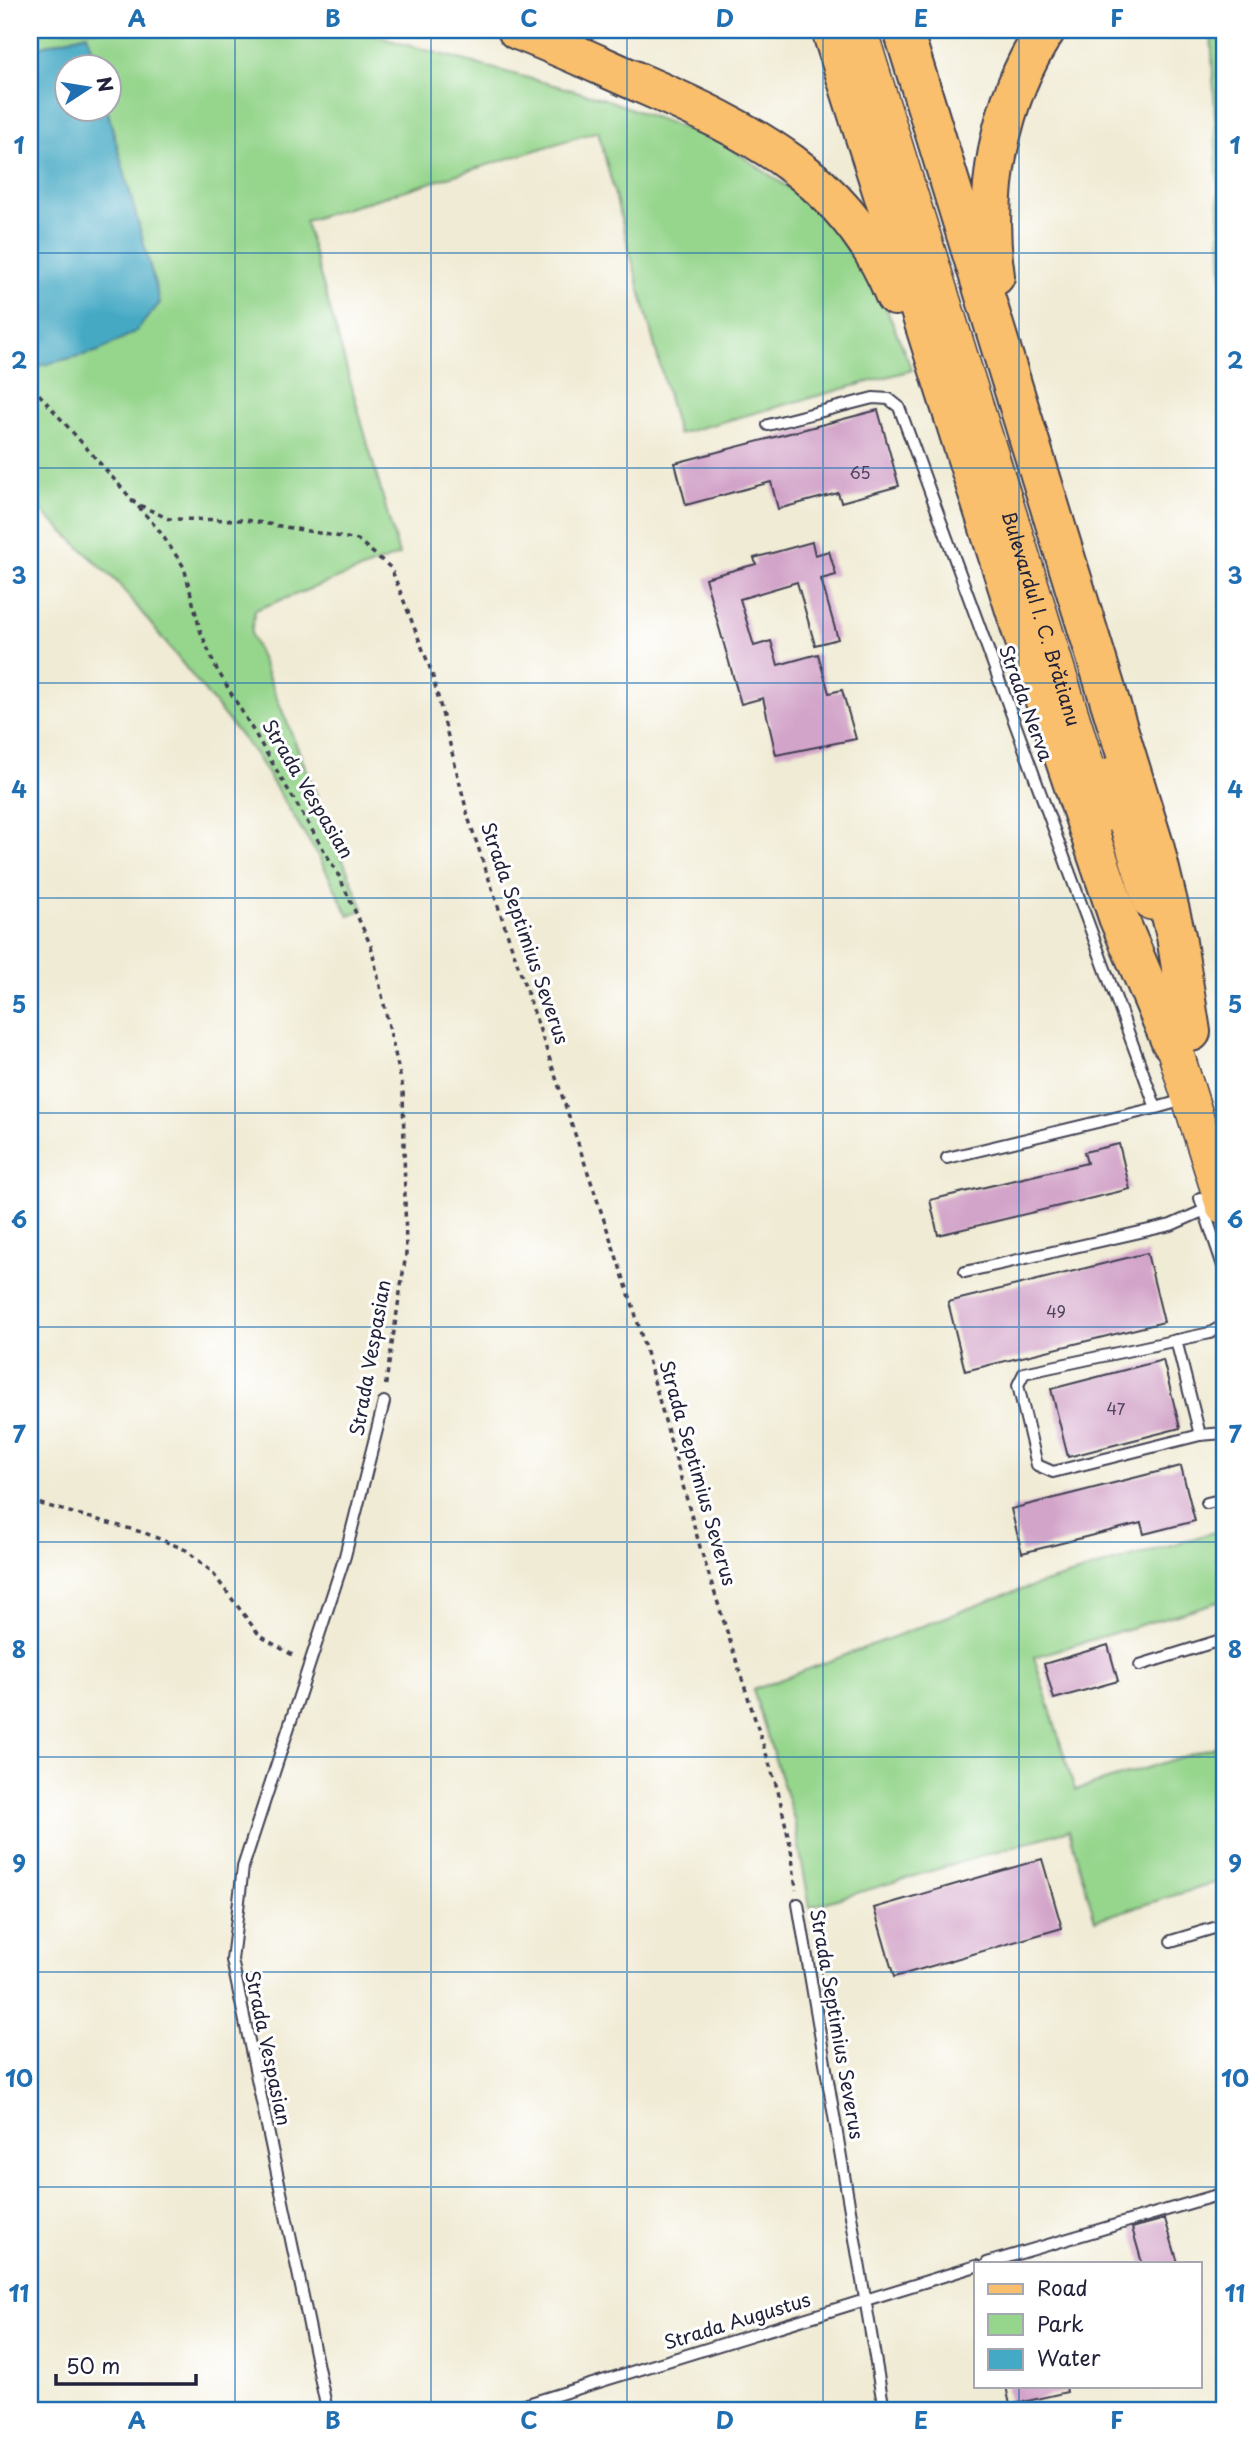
<svg xmlns="http://www.w3.org/2000/svg" width="1254" height="2440" font-family="'Playpen Sans',sans-serif">
	<rect width="100%" height="100%" fill="#fff"/>
	<filter id="ink" filterUnits="userSpaceOnUse"><feTurbulence type="fractalNoise" baseFrequency=".0143" numOctaves="2"/><feDisplacementMap in="SourceGraphic" scale="14" xChannelSelector="R" yChannelSelector="G"/><feConvolveMatrix kernelMatrix="1 2 1 2 8 2 1 2 1" color-interpolation-filters="sRGB"/></filter>
	<filter id="wash" filterUnits="userSpaceOnUse"><feTurbulence type="fractalNoise" baseFrequency=".00686" numOctaves="4" result="noise"/><feDisplacementMap in="SourceGraphic" scale="28" xChannelSelector="R" yChannelSelector="G"/><feGaussianBlur stdDeviation="1.57" result="paint"/><feColorMatrix in="noise" values="0 0 0 0 0 0 0 0 0 0 0 0 0 0 0 0 0 1.4 0 .05"/><feComposite in="paint" operator="in"/></filter>
	<g filter="url(#wash)">
		<rect width="100%" height="100%" fill="#f0ebd4"/>
		<g fill="#95d58c" stroke="#5c7c64" stroke-width="2">
			<path d="M30 30H353L605 99 723 143 824 212 875 281 912 370 678 434 598 131 305 221 399 555 255 610 251 634 363 909 349 916 320 859 255 754 118 583 30 500V368L99 351 160 303 107 109 108 66H96L87 34 30 49Z"/>
			<path d="M1211 30H1224V321Z"/>
			<path d="M1224 1529V1600L1034 1657 1075 1790 1224 1744V1880L1095 1920 1069 1830 810 1907 794 1819 753 1690 1004 1595Z"/>
		</g>
		<path fill="#44a9c4" stroke="#336680" stroke-width="2" d="M87 34 96 66H66V108L107 109 160 303 135 332 99 351 30 368V49Z"/>
		<g id="blocks">
			<g fill="#d3a4c9">
				<path d="M878 410 899 486 841 502 838 493 778 509 771 482 686 505 675 463Z"/>
				<path d="M812 542 815 555 829 551 836 575 821 579 838 639 815 645 797 582 740 599 754 646 771 641 778 665 818 654 829 693 842 690 856 739 776 755 763 698 741 704 705 578 756 564 754 558Z"/>
				<path d="M1119 1144 1130 1189 938 1235 930 1200 1087 1163 1084 1152Z"/>
				<path d="M1147 1253 1164 1322 965 1371 948 1302Z"/>
				<path d="M1163 1360 1180 1428 1068 1457 1051 1389Z"/>
				<path d="M1181 1466 1195 1521 1144 1534 1141 1523 1022 1553 1011 1509Z"/>
				<path d="M1108 1645 1118 1681 1054 1699 1044 1664Z"/>
				<path d="M1042 1859 1062 1928 894 1977 874 1908Z"/>
				<path d="M1165 2219 1178 2263H1142L1132 2228Z"/>
				<path d="M1006 2386H1066L1067 2392 1010 2405Z"/>
			</g>
		</g>
	</g>
	<g filter="url(#ink)">
		<use href="#blocks" fill-opacity="0" stroke="#414052" stroke-width="2"/>
		<g fill="none" stroke-linecap="round" stroke-linejoin="round">
			<defs>
				<g id="lane">
					<path d="M768 425 873 398 889 399 899 407 1156 1108 1184 1100"/>
					<path d="M947 1158 1156 1108"/>
					<path d="M1200 1198 1224 1269"/>
					<path d="M965 1272 1171 1225 1205 1210 1216 1201"/>
					<path d="M1224 1325 1210 1333 1024 1373 1018 1385 1037 1465 1053 1472 1200 1435 1224 1433"/>
					<path d="M1176 1340 1200 1435"/>
					<path d="M1207 1503 1224 1499"/>
					<path d="M1140 1665 1224 1639"/>
					<path d="M798 1904 884 2410"/>
					<path d="M1171 1941 1224 1925"/>
					<path d="M987 2263 1224 2193"/>
					<path d="M327 2410 232 1960 243 1867 345 1556 384 1402"/>
					<path d="M508 2410 976 2266"/>
				</g>
				<g id="primary">
					<path id="s1" d="M859 30 1102 815"/>
					<path d="M1112 775 1151 902"/>
					<path d="M1164 1016 1224 1207"/>
				</g>
				<g id="highway">
					<path d="M517 30C559 46 599 65 640 83 749 130 849 179 895 296"/>
					<path d="M831 30 1028 651 1118 917 1171 1042"/>
					<path d="M903 30 1154 845 1176 936 1191 1032"/>
					<path d="M995 276C983 193 999 100 1046 30"/>
				</g>
			</defs>
			<use href="#lane" stroke="#414052" stroke-width="14"/>
			<use href="#primary" stroke="#414052" stroke-width="38"/>
			<use href="#highway" stroke="#414052" stroke-width="42"/>
			<g stroke="#414052" stroke-width="3.5" stroke-dasharray="5 5" stroke-linecap="butt">
				<path d="M30 390 38 393 158 529 184 567 200 630 215 666 338 874 371 946 403 1089 406 1254 385 1389"/>
				<path d="M131 501 169 519 246 520 358 540 391 568 432 673 469 820 634 1309 700 1547 778 1791 791 1849 796 1890"/>
				<path d="M30 1501 145 1533 186 1550 211 1571 260 1636 296 1657"/>
			</g>
			<use href="#lane" stroke="#fff" stroke-width="10"/>
			<use href="#primary" stroke="#f9bf6d" stroke-width="35"/>
			<use href="#highway" stroke="#f9bf6d" stroke-width="38"/>
		</g>
	</g>
	<path fill="none" stroke="#1f6fb2" stroke-width="2" stroke-opacity="0.55" d="M235 30V2410M431 30V2410M627 30V2410M823 30V2410M1019 30V2263M30 253H1224M30 468H1224M30 683H1224M30 898H1224M30 1113H1224M30 1327H1224M30 1542H1224M30 1757H1224M30 1972H1224M30 2187H1224M1019 2386V2410"/>
	<g text-anchor="middle" stroke-width="6" stroke-linejoin="round" paint-order="stroke">
		<g font-size="16" fill="#4e425e">
			<text x="860" y="479">65</text>
			<text x="1056" y="1318">49</text>
			<text x="1116" y="1415">47</text>
		</g>
		<g font-size="19" fill="#22223b" stroke="#fff">
			<text dy="7" stroke="none"><textPath href="#s1" startOffset="616">Bulevardul I. C. Brătianu</textPath></text>
			<text transform="translate(1026 703) rotate(70)" y="7">Strada Nerva</text>
			<text transform="translate(308 789) rotate(59)" y="7">Strada Vespasian</text>
			<text transform="translate(525 933) rotate(71)" y="7">Strada Septimius Severus</text>
			<text transform="translate(370 1358) rotate(-80)" y="7">Strada Vespasian</text>
			<text transform="translate(698 1473) rotate(74)" y="7">Strada Septimius Severus</text>
			<text transform="translate(837 2024) rotate(80)" y="7">Strada Septimius Severus</text>
			<text transform="translate(268 2048) rotate(78)" y="7">Strada Vespasian</text>
			<text transform="translate(737 2321) rotate(-17)" y="7">Strada Augustus</text>
		</g>
	</g>
	<rect width="1254" height="2440" fill="none" stroke="#fff" stroke-width="77"/>
	<rect x="974" y="2262" width="228" height="126" fill="#ffffff" stroke="#a7a7b1" stroke-width="2"/>
	<rect x="988" y="2284" width="35" height="10" fill="#f9bf6d" stroke="#a7a7b1" stroke-width="2"/>
	<text x="1037" y="2296" font-size="21" fill="#22223b">Road</text>
	<rect x="988" y="2314" width="35" height="21" fill="#95d58c" stroke="#a7a7b1" stroke-width="2"/>
	<text x="1037" y="2332" font-size="21" fill="#22223b">Park</text>
	<rect x="988" y="2349" width="35" height="21" fill="#44a9c4" stroke="#a7a7b1" stroke-width="2"/>
	<text x="1037" y="2366" font-size="21" fill="#22223b">Water</text>
	<g transform="translate(88 88) rotate(78)"><circle r="33" fill="#ffffff" stroke="#a7a7b1" stroke-width="2"/>
	<path d="M0-5L12 26L0 18L-12 26Z" fill="#1f6fb2"/>
	<text y="-10" font-size="19" font-weight="bold" text-anchor="middle" fill="#22223b">N</text>
	</g>
	<path d="M56 2374v10h140v-10" fill="none" stroke="#22223b" stroke-width="3.5"/>
	<text x="66" y="2374" font-size="21" fill="#22223b" stroke="#ffffff" stroke-width="5" paint-order="stroke">50 m</text>
	<rect x="38" y="38" width="1178" height="2364" fill="none" stroke="#1f6fb2" stroke-width="2.5"/>
	<g font-size="23" text-anchor="middle" font-weight="bold" fill="#1f6fb2">
		<text x="137" y="27">A</text>
		<text x="333" y="27">B</text>
		<text x="529" y="27">C</text>
		<text x="725" y="27">D</text>
		<text x="921" y="27">E</text>
		<text x="1117" y="27">F</text>
		<text x="19" y="154">1</text>
		<text x="1235" y="154">1</text>
		<text x="19" y="369">2</text>
		<text x="1235" y="369">2</text>
		<text x="19" y="584">3</text>
		<text x="1235" y="584">3</text>
		<text x="19" y="798">4</text>
		<text x="1235" y="798">4</text>
		<text x="19" y="1013">5</text>
		<text x="1235" y="1013">5</text>
		<text x="19" y="1228">6</text>
		<text x="1235" y="1228">6</text>
		<text x="19" y="1443">7</text>
		<text x="1235" y="1443">7</text>
		<text x="19" y="1658">8</text>
		<text x="1235" y="1658">8</text>
		<text x="19" y="1872">9</text>
		<text x="1235" y="1872">9</text>
		<text x="19" y="2087">10</text>
		<text x="1235" y="2087">10</text>
		<text x="19" y="2302">11</text>
		<text x="1235" y="2302">11</text>
		<text x="137" y="2429">A</text>
		<text x="333" y="2429">B</text>
		<text x="529" y="2429">C</text>
		<text x="725" y="2429">D</text>
		<text x="921" y="2429">E</text>
		<text x="1117" y="2429">F</text>
	</g>
</svg>
